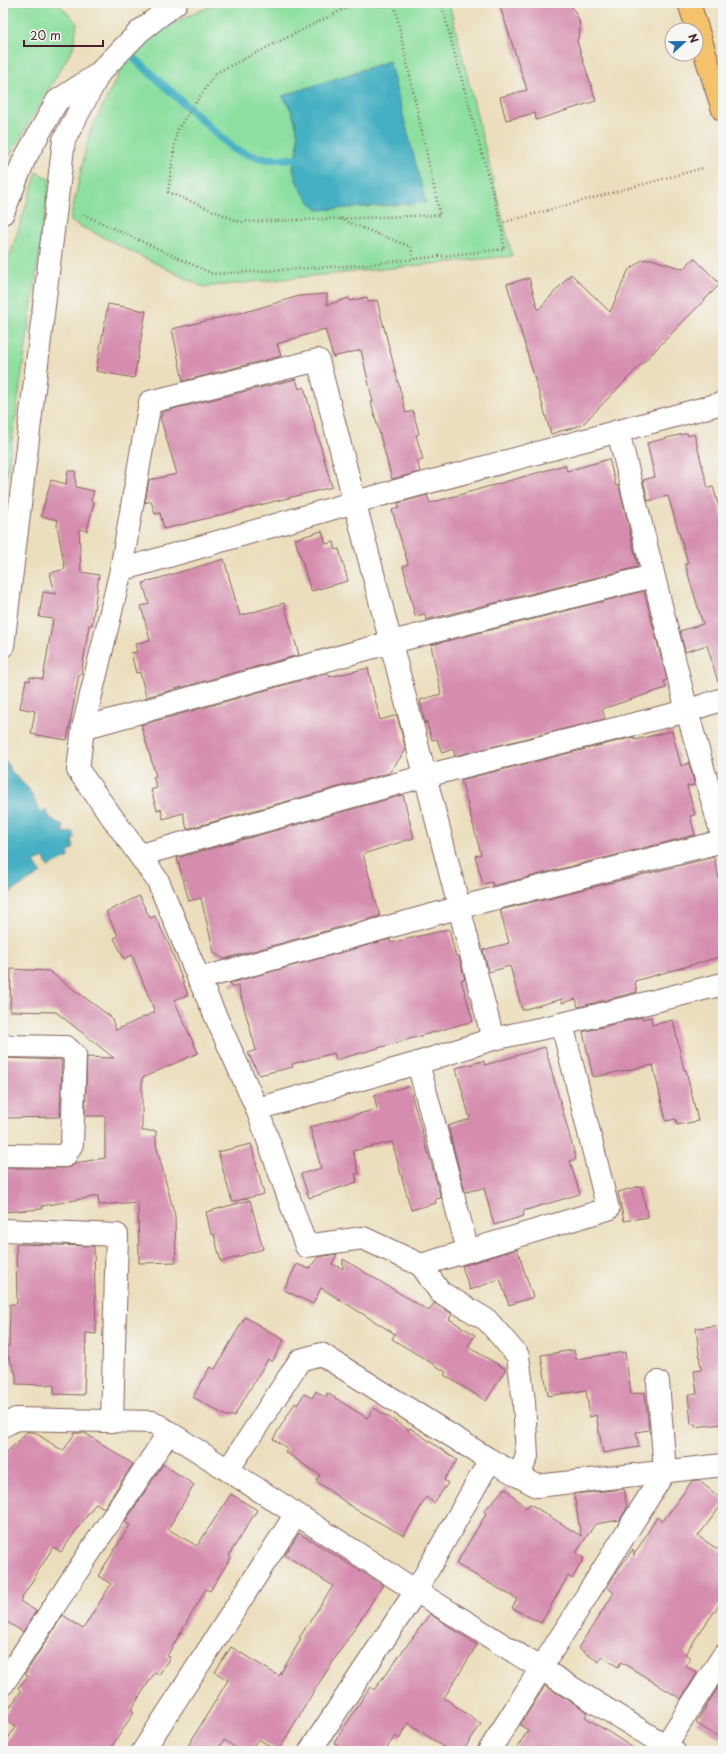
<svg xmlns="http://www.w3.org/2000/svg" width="726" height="1754" font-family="'Playpen Sans',sans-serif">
	<rect width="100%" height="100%" fill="#f6f6f2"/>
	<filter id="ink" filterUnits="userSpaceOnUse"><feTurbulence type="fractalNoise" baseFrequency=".025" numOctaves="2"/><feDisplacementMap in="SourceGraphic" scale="8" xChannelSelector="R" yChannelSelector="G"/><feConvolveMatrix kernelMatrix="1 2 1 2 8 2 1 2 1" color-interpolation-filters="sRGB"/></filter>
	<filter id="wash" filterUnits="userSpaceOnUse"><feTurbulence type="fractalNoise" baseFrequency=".012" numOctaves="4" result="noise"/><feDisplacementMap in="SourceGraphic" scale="16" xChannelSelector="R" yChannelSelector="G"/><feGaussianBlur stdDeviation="0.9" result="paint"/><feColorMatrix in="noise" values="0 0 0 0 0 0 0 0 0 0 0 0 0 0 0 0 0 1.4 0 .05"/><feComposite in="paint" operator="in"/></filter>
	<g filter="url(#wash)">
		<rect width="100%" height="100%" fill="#ebdebc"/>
		<g fill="#8ddfa0" stroke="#6c7f66">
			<path d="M3 3H58L77 23 73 48 3 167Z"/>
			<path d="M218 3H449L512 256 203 287 70 221 89 134 123 65 161 28Z"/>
			<path d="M37 172 50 180 3 502V277Z"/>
		</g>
		<g fill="#45b0c3" stroke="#486877">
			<path d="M389 61 426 203 318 210C306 199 294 183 293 167 293 162 297 157 297 152 300 134 294 110 282 96Z"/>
			<path d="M6 761 12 773 28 788 40 812 46 810 50 818 63 826V833L73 832 75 837 72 841 74 848 68 852 69 857 48 867 44 858 34 862 41 873 4 896 3 762Z"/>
		</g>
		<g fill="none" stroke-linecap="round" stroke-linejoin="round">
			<path stroke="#45b0c3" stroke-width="8" d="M136 60 235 150 256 157 267 159H295"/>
		</g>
		<g id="blocks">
			<g fill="#d58cae">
				<path d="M499 3H570L579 20 580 31 577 41 596 101 536 120 535 113 506 120 500 97 527 90Z"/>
				<path d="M694 258 720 284 582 425 551 434 507 284 529 278 538 310 571 274 610 312 628 271 642 260 651 259 683 269Z"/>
				<path d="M327 294V305L349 298 350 301 367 297 368 302 377 300 406 413 413 411 419 434 416 435 423 460 417 461 420 472 392 479 371 402H373L361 350 333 357 325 329 277 344 281 356 183 381 172 329 252 310 299 296Z"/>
				<path d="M108 304 146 311 134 378 96 371Z"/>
				<path d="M296 379 299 389 304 387 332 487 164 529 160 513 155 514 151 501 145 503 149 480 177 474 160 417 162 416 161 412Z"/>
				<path d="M687 433 688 436 694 434 708 488 713 487 723 520V682H718L707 645 685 652 680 631 703 624 685 564 688 563 668 496 648 501 643 480 655 477 647 443Z"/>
				<path d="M609 459 616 486H619L638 567 426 620 425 614 415 616 403 566 408 564 392 510 399 508 398 503 427 495 430 503 565 465 567 471Z"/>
				<path d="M68 471H75L76 487 94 491 91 501 94 502 87 531 79 529 81 572 99 575 92 625H89L81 675 79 674 67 740 31 734 35 711 20 708 26 680 30 681V677L43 679 53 619 39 617 43 592 55 594 50 573 65 569 57 525 58 520 41 516 51 480 66 484Z"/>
				<path d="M322 531 326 544 334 542 336 550 339 549 348 581 311 591 295 539Z"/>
				<path d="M224 559 240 616 284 603 299 655 146 697 140 672 136 673 131 653 137 652 135 644 150 640 141 606 149 604 143 583Z"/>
				<path d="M644 591 667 680 664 681 666 688 602 709 605 719 455 756 453 749 442 753 437 739 432 740 426 721 425 724 420 700 441 694 431 645Z"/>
				<path d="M368 668 380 720 397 715 406 750 389 773 187 829 183 813 163 819 161 809 157 810 151 790 157 788 153 777 156 776 141 725 328 673 330 677Z"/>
				<path d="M672 731 681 766 689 763 695 785 687 786 695 815 690 816 695 835 493 886 492 882 483 884 475 856 481 854 461 780 634 737V740Z"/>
				<path d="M403 795 414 838 363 854 380 916 224 959 214 953 201 898 189 901 177 858Z"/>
				<path d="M714 857 723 896V956L635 981 637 992 578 1007 576 999 562 1003V999L522 1010 510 966 489 972 483 950 509 943 500 910Z"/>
				<path d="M139 896 150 918 155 916 170 947 188 995 174 1000 198 1053 142 1078V1131H156V1145L175 1216 176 1262 139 1263 138 1202 99 1205 98 1196 42 1206V1209L3 1212V1168H65L71 1167 75 1163 105 1158V1116H85L87 1057 114 1058 56 1012 10 1011 11 969 49 971 111 1017 116 1030 155 1012 132 955 124 959 114 938 118 936 106 912Z"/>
				<path d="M449 929 456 957 459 956 465 979 461 980 473 1021 336 1060 334 1053 292 1064 293 1067 259 1075 248 1053 256 1050 238 986 232 988 230 983 390 939 391 943Z"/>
				<path d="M642 1017V1019L651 1017 652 1025 673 1020 684 1070H686L698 1121 677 1125 676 1119 666 1121 653 1065 593 1077 583 1032Z"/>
				<path d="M545 1047 576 1159 570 1161 580 1194 523 1211 524 1216 494 1225 484 1188 465 1192 448 1126 470 1119 456 1068 484 1061 485 1065Z"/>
				<path d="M3 1058 62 1060 60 1117 3 1118Z"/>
				<path d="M409 1086 441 1198 435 1199 436 1203 411 1210 392 1142 353 1151 359 1174H355L357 1182 309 1198 301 1174 321 1168 310 1127 377 1109 374 1095Z"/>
				<path d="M251 1144 264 1194 232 1202 218 1152Z"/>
				<path d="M641 1186 648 1217 624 1221 618 1192Z"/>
				<path d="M250 1200 263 1249 221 1262 214 1234H211L206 1212Z"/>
				<path d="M16 1244 94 1246 96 1334 86 1333 84 1395 54 1394V1385L16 1384V1375L5 1348 9 1346 10 1304H17Z"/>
				<path d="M517 1249 533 1297 509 1305 500 1279 470 1290 462 1266Z"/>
				<path d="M337 1254 332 1264 343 1269V1259L429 1311 434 1303 452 1314 449 1319 475 1335 468 1347 506 1369 486 1401 444 1375 446 1372 392 1339 395 1334 321 1288 313 1304 284 1290 297 1264 309 1269 318 1257Z"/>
				<path d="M245 1317 284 1340 272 1362 268 1359 234 1416H226L193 1397 210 1367 215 1369Z"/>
				<path d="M723 1325V1424L695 1427V1424H691L688 1395 697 1394 694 1371 701 1370 696 1328Z"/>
				<path d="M574 1350 576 1359 625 1352 631 1394 645 1392 649 1430 636 1432 639 1447 603 1453 596 1415 590 1417 586 1390 548 1396 541 1355Z"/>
				<path d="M316 1391 326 1398 327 1393 367 1418 374 1408 409 1430 410 1428 457 1460 444 1480 448 1483 434 1503 426 1497 404 1536 355 1509 316 1481 320 1475 285 1452 287 1448 273 1439 295 1403 297 1405 304 1394 312 1398Z"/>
				<path d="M27 1432H34L63 1451 75 1433H85L133 1464 104 1508 96 1503 61 1552 53 1547 20 1601 36 1611 23 1632 7 1622 3 1629V1456Z"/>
				<path d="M163 1464 194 1485 168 1529 197 1546 231 1494 257 1510 229 1555 231 1557 210 1591 206 1589 167 1656 170 1657 159 1675 155 1672 131 1710 134 1712 109 1751H3V1747L15 1727 3 1718 21 1691 18 1688 28 1676 25 1674 63 1615 83 1629 111 1584 98 1576 130 1525 125 1522Z"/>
				<path d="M698 1480 723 1500V1503L698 1536 723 1553V1599L685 1654 691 1658 686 1666 697 1673 681 1699 621 1662 618 1667 602 1656 599 1662 578 1648 614 1593 607 1587 618 1570 633 1549 634 1555 657 1517 663 1521 692 1481Z"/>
				<path d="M505 1488 526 1508 530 1504 581 1536 574 1494 624 1489 627 1508 620 1520 595 1524 576 1553 584 1558 572 1579 568 1576 541 1623 512 1608 517 1599 456 1564 486 1514 484 1511Z"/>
				<path d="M299 1533 383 1585 317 1686 278 1751 258 1739 250 1751H241L224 1740 217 1751H185L228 1680 215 1672 231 1647 279 1676 301 1639 299 1638 333 1586 285 1555Z"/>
				<path d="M430 1614 477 1645 444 1698 481 1724 463 1751H449L409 1723 399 1739 395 1736 385 1751H333L337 1744 334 1743 370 1687 374 1690Z"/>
				<path d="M723 1679V1740L696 1723Z"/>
				<path d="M545 1686 588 1712 585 1717 638 1751H515L528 1730 520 1725Z"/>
			</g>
		</g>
	</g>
	<g filter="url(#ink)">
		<use href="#blocks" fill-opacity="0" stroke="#82625e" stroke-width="1"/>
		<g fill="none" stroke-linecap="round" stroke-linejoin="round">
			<defs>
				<g id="street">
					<path d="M3 213 24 160 57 101 98 74"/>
					<path d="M318 360 493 1039 562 1024 608 1209 421 1265 363 1238 306 1246 257 1109 199 979 158 881 78 770 83 728 121 570 150 402Z"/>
					<path d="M618 431 687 711 723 839"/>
					<path d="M121 570 355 502 723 403"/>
					<path d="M3 646 64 140 100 72 140 31 176 3"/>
					<path d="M83 728 392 642 653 576"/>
					<path d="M140 855 425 776 687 711 723 699"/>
					<path d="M199 979 461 907 723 841"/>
					<path d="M562 1024 723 984"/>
					<path d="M3 1046 66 1047 75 1055 72 1144 65 1156 3 1155"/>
					<path d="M418 1063 468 1251"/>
					<path d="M257 1109 418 1063 493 1039"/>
					<path d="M3 1230 117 1235 112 1421"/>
					<path d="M421 1265 440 1292 487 1320 518 1356 524 1402 527 1456 519 1476"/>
					<path d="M3 1426 16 1419 153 1422 416 1591 674 1751"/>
					<path d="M490 1460 537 1486 723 1465"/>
					<path d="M228 1470 300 1360 321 1354 490 1460 416 1591 310 1751"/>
					<path d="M3 1684 169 1432"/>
					<path d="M143 1751 296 1514"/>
					<path d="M489 1751 665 1471 658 1382"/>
					<path d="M662 1751 723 1656"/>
				</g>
				<path id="highway" d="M689 3 723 110"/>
			</defs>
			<use href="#street" stroke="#82625e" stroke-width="24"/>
			<use href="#highway" stroke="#82625e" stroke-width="24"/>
			<g stroke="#82625e" stroke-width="2.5" stroke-dasharray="1 3" stroke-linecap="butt">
				<path d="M356 3 216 73 177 130 168 192 240 222 440 215 394 3"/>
				<path d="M441 3 501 223"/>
				<path d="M80 213 213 274 361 265 504 249 501 223 703 168"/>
				<path d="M340 219 411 247 413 259"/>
			</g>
			<use href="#street" stroke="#fff" stroke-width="22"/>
			<use href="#highway" stroke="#f3c26a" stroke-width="22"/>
		</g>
	</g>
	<rect width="726" height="1754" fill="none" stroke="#f6f6f2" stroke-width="16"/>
	<g transform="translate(684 42) rotate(68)"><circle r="19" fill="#f6f6f2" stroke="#b1a0a2"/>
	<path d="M0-3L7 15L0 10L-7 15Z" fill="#1f6fb2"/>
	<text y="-6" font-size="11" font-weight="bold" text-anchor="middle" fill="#4a1f2b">N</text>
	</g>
	<path d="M24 40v6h79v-6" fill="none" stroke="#4a1f2b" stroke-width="2"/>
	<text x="30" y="40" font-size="12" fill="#4a1f2b" stroke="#f6f6f2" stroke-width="3" paint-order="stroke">20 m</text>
</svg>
